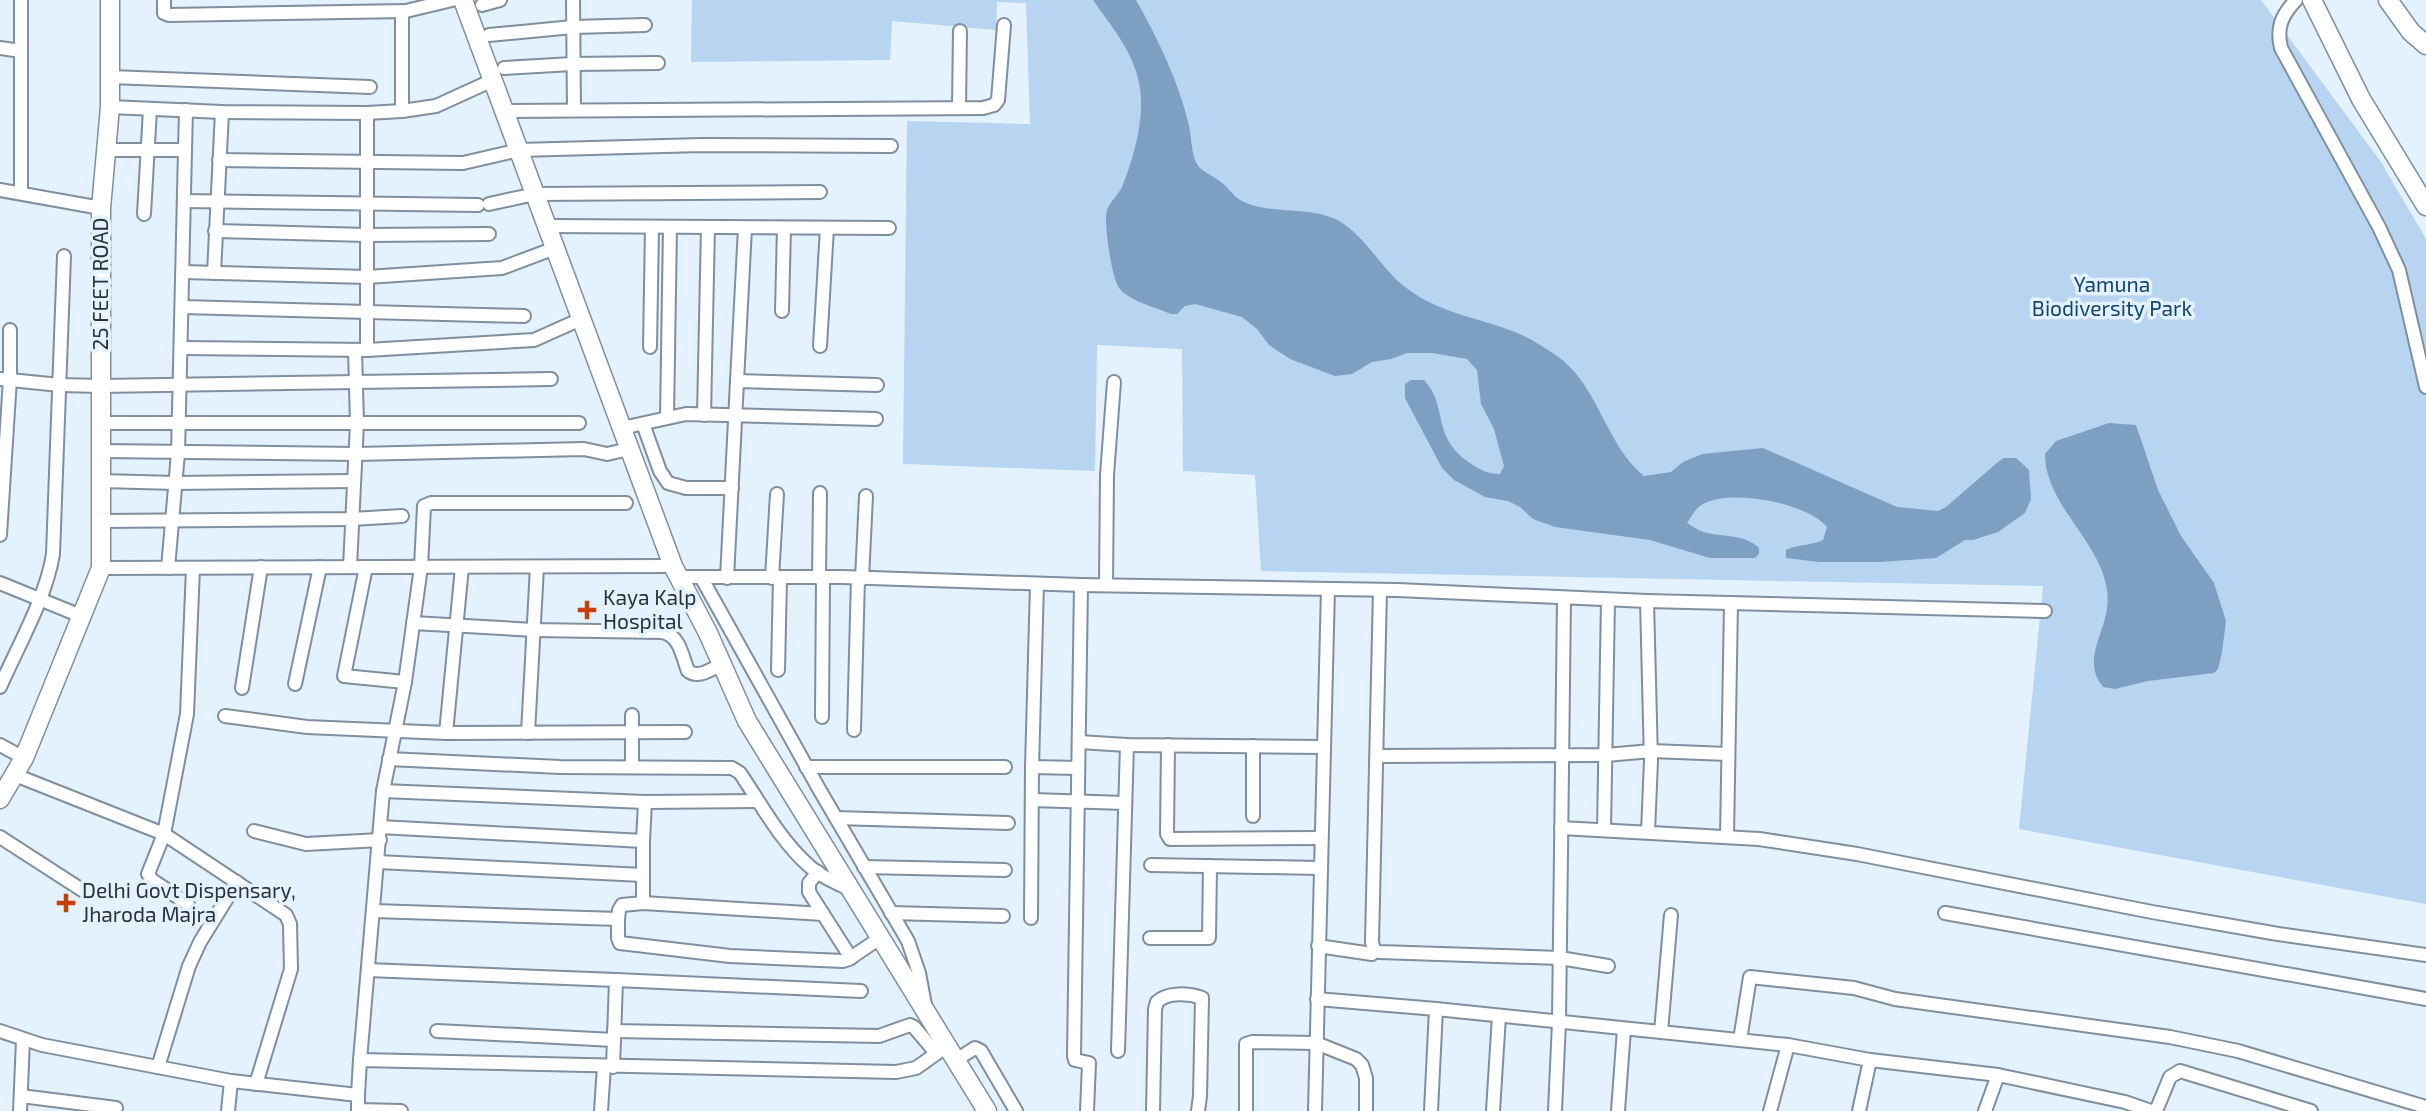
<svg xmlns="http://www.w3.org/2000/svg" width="2426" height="1111" font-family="'Exo 2',sans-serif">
	<rect width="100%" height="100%" fill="#e4f1fe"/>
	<path fill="#b7d4f0" d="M692 0H2261L2381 162 2426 239V904L2019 829 2043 586 1261 571 1255 475 1183 471 1182 349 1097 345 1095 471 903 464 907 121 1030 124 1026 3 997 2 996 30 892 21 890 60 691 62Z"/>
	<g fill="#7da0c2">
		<path d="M1093 0H1136C1158 39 1179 82 1189 126 1192 139 1191 157 1199 167 1205 173 1215 177 1221 182 1228 187 1233 196 1240 200 1267 215 1304 206 1333 218 1361 229 1381 269 1405 287 1443 316 1481 317 1522 335 1533 340 1544 347 1554 354 1598 382 1604 443 1644 476L1671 472 1683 462 1702 454 1763 448 1897 507 1938 511 1946 507 1998 462 2004 458H2016L2029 470 2031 499 2025 513 1998 532 1973 540H1965L1936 558 1881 562H1819L1786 558V550C1798 544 1810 546 1823 540L1827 527C1808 503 1727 487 1700 506 1694 510 1691 518 1687 523 1692 526 1698 530 1703 532 1721 537 1745 534 1759 548V554L1755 558H1710L1650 540 1555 527 1533 519 1520 507 1508 501 1485 497 1454 480 1442 468 1405 398V384L1411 380H1424C1449 406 1430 436 1470 463 1481 470 1487 474 1500 474L1504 466 1494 429 1481 404 1477 370 1467 359 1432 353H1407L1391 359 1372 362 1352 374 1335 376 1290 359 1269 345 1257 329 1242 317 1195 304 1185 306 1177 314H1171C1155 307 1129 301 1119 288 1112 279 1103 221 1107 210 1110 202 1118 195 1122 187 1134 157 1146 116 1139 83 1133 51 1111 26 1093 0Z"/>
		<path d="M2109 423 2136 425 2158 490 2181 536 2214 583 2226 621 2222 652 2218 669 2214 673 2148 681 2115 689 2103 687C2078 656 2113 628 2107 590 2100 540 2045 505 2045 454L2056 441Z"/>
	</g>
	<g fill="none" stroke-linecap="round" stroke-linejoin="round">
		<defs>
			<g id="street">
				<path d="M21 0V193"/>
				<path d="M164 0V13L169 15 406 11 452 0"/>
				<path d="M573 0 574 110"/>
				<path d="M2296 0C2282 15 2276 27 2281 48L2379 227 2399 270 2426 387"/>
				<path d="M482 5 500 0"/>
				<path d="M402 11V111"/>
				<path d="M489 35 573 27 645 25"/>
				<path d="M0 48 21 51"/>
				<path d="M504 68 572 64 658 63"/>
				<path d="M110 77 370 87"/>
				<path d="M110 107 222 112 367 113 402 111 436 106 493 80"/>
				<path d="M959 108 960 31"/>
				<path d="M504 111 983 108 994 105 998 100 1004 25"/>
				<path d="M367 113V350"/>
				<path d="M107 150H185L186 110"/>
				<path d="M219 160 463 163 519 150 701 145 891 146"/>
				<path d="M0 190 101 208"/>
				<path d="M184 201 478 205"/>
				<path d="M489 204 535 194 820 192"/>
				<path d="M144 214 150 109"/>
				<path d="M547 226 889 228"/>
				<path d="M215 231 367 235 489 234"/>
				<path d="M183 272 367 277 502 268 555 248"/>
				<path d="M214 273 222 112"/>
				<path d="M182 307 524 316"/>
				<path d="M782 311 784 228"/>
				<path d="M820 346 827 228"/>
				<path d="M650 347 652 227"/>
				<path d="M181 348 367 350 534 340 581 319"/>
				<path d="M0 379 60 385 101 386 551 379"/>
				<path d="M737 381 745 228"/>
				<path d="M704 415 708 227"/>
				<path d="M667 418 670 227"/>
				<path d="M101 423H579"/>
				<path d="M643 424 660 471 668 483 686 488H732"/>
				<path d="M622 428 686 414 876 419"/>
				<path d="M101 451 356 454 584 449 607 454 629 449"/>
				<path d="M101 481 176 483 354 481"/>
				<path d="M101 521 352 519 402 516"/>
				<path d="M0 535 10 379V330"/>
				<path d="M350 567 357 423 355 350"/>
				<path d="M366 567 344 676 405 682"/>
				<path d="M101 568 673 566"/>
				<path d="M168 568 178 453 185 150"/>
				<path d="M678 577H842L1081 585 1397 590 1647 601 2045 611"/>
				<path d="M701 577 819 789 908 941 919 973 925 1005"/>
				<path d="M727 578 737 381 877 385"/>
				<path d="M772 578 777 494"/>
				<path d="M819 578 820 493"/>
				<path d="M862 579 866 496"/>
				<path d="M0 583 81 616"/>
				<path d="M1081 585 1074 1056 1075 1060 1089 1063 1087 1111"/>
				<path d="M1106 585 1107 475 1114 382"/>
				<path d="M1380 590 1372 942 1374 950 1379 952 1560 958 1608 966"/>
				<path d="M1647 601 1651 761 1648 832"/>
				<path d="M413 623 534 630 662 632C680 635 682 656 688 671 699 679 711 669 722 664"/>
				<path d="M778 670 780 578"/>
				<path d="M295 684 320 567"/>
				<path d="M0 687C18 646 46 598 53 554L64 256"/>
				<path d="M242 688 261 567"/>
				<path d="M632 715V767"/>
				<path d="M225 716 307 727 446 733 685 732"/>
				<path d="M822 717 823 578"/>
				<path d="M854 730 858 578"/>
				<path d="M446 733 462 567"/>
				<path d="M528 733 537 567"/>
				<path d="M1079 742 1127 745 1323 747"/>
				<path d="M0 745 24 758"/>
				<path d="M1168 745 1167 834 1170 839 1321 838"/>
				<path d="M1378 756 1606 755 1651 751 1728 754"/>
				<path d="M389 759 560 767 732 768 740 773C761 804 780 840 808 865 820 876 836 883 851 890"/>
				<path d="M806 767H1005"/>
				<path d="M1032 767 1078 768"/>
				<path d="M15 775 164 834 286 915 290 924 291 969 256 1084"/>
				<path d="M383 791 645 802 758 801"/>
				<path d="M1032 800 1125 803"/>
				<path d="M1253 816V746"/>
				<path d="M836 818 1008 823"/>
				<path d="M380 827 643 841 645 802"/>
				<path d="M1561 828 1759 839 1857 854 2152 912 2278 934 2426 955"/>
				<path d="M1604 830 1608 600"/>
				<path d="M254 831 306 844 380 840"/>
				<path d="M0 837 82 890"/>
				<path d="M1727 837 1731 603"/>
				<path d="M643 841V903"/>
				<path d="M378 862 643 875"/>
				<path d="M1151 865 1320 868"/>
				<path d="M864 867 1005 870"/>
				<path d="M818 872 809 883V892L851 958"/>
				<path d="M188 904 152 880 148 874 164 834 187 714 193 568"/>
				<path d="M374 911 618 919 619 910 622 905 643 903 823 914"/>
				<path d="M891 913 1003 916"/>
				<path d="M1945 913 2426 999"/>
				<path d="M1031 918 1032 767 1037 584"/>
				<path d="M618 919V938L620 943 730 956 843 961 849 959 880 938"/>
				<path d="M1150 938H1209L1210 866"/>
				<path d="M1318 946 1372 954"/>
				<path d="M368 970 616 980 613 1067"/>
				<path d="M616 980 861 991"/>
				<path d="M1317 999 1436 1009 1788 1045 1870 1060 1998 1075 2125 1102 2151 1111"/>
				<path d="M0 1031 42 1045 231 1081 358 1095 360 1060 896 1072 916 1068 947 1046"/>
				<path d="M437 1031 614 1040"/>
				<path d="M614 1031 879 1036 910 1025 914 1027 936 1053"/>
				<path d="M1661 1032 1671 915"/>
				<path d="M1740 1040 1750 977 1854 988 1895 999 2170 1037 2238 1051 2426 1107"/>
				<path d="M1118 1051 1127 745"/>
				<path d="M360 1060 383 791 405 682 421 567 424 506 431 503H626"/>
				<path d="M956 1060 975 1048 981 1051 1016 1111"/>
				<path d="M158 1067 189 966 200 942 237 882"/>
				<path d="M358 1095V1110L401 1111"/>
				<path d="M21 1096 116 1108"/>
				<path d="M20 1111 23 1040"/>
				<path d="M228 1111 231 1081"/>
				<path d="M601 1111 604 1066"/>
				<path d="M1153 1111 1155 1009 1157 1002C1167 992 1188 993 1202 998L1200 1096 1198 1111"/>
				<path d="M1246 1111V1044L1252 1042 1316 1043 1356 1059 1362 1065 1366 1078V1111"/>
				<path d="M1315 1111 1328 589"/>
				<path d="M1431 1111 1436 1009"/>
				<path d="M1493 1111 1499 1016"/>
				<path d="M1555 1111 1559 1022 1564 598"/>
				<path d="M1618 1111 1624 1029"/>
				<path d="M1770 1111 1788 1045"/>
				<path d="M1859 1111 1870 1060"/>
				<path d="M1985 1111 1998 1075"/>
				<path d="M2156 1111 2170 1077 2180 1071 2311 1111"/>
			</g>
			<g id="secondary">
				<path d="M463 0 673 566 708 633 747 721 987 1111"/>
				<path d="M2312 0 2361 99 2426 206"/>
				<path d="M2388 0 2411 32 2426 45"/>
				<path d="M0 799 24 758 101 568V208L110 107V0"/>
			</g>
		</defs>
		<use href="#street" stroke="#808f9e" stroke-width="16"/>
		<use href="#secondary" stroke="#808f9e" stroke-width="21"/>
		<use href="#street" stroke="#fff" stroke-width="12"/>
		<use href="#secondary" stroke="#fff" stroke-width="18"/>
	</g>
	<g fill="#c74004" stroke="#e4f1fe" stroke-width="2.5">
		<path d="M583.5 599.5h7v7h7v7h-7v7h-7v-7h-7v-7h7z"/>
		<path d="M62.5 892.5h7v7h7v7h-7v7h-7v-7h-7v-7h7z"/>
	</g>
	<g text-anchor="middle" stroke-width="7" stroke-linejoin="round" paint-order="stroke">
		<g font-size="21" fill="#2b3238" stroke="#e4f1fe">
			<text transform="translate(101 284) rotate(-90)" y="7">25 FEET ROAD</text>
		</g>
		<g font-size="21" fill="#0e4672" stroke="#e4f1fe">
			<text x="2112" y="292">Yamuna<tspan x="2112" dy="24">Biodiversity Park</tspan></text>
		</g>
		<g font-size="21" fill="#2b3238" stroke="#e4f1fe" text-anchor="start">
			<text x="603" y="605">Kaya Kalp<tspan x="603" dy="24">Hospital</tspan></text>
			<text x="82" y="898">Delhi Govt Dispensary,<tspan x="82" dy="24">Jharoda Majra</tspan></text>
		</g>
	</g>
</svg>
